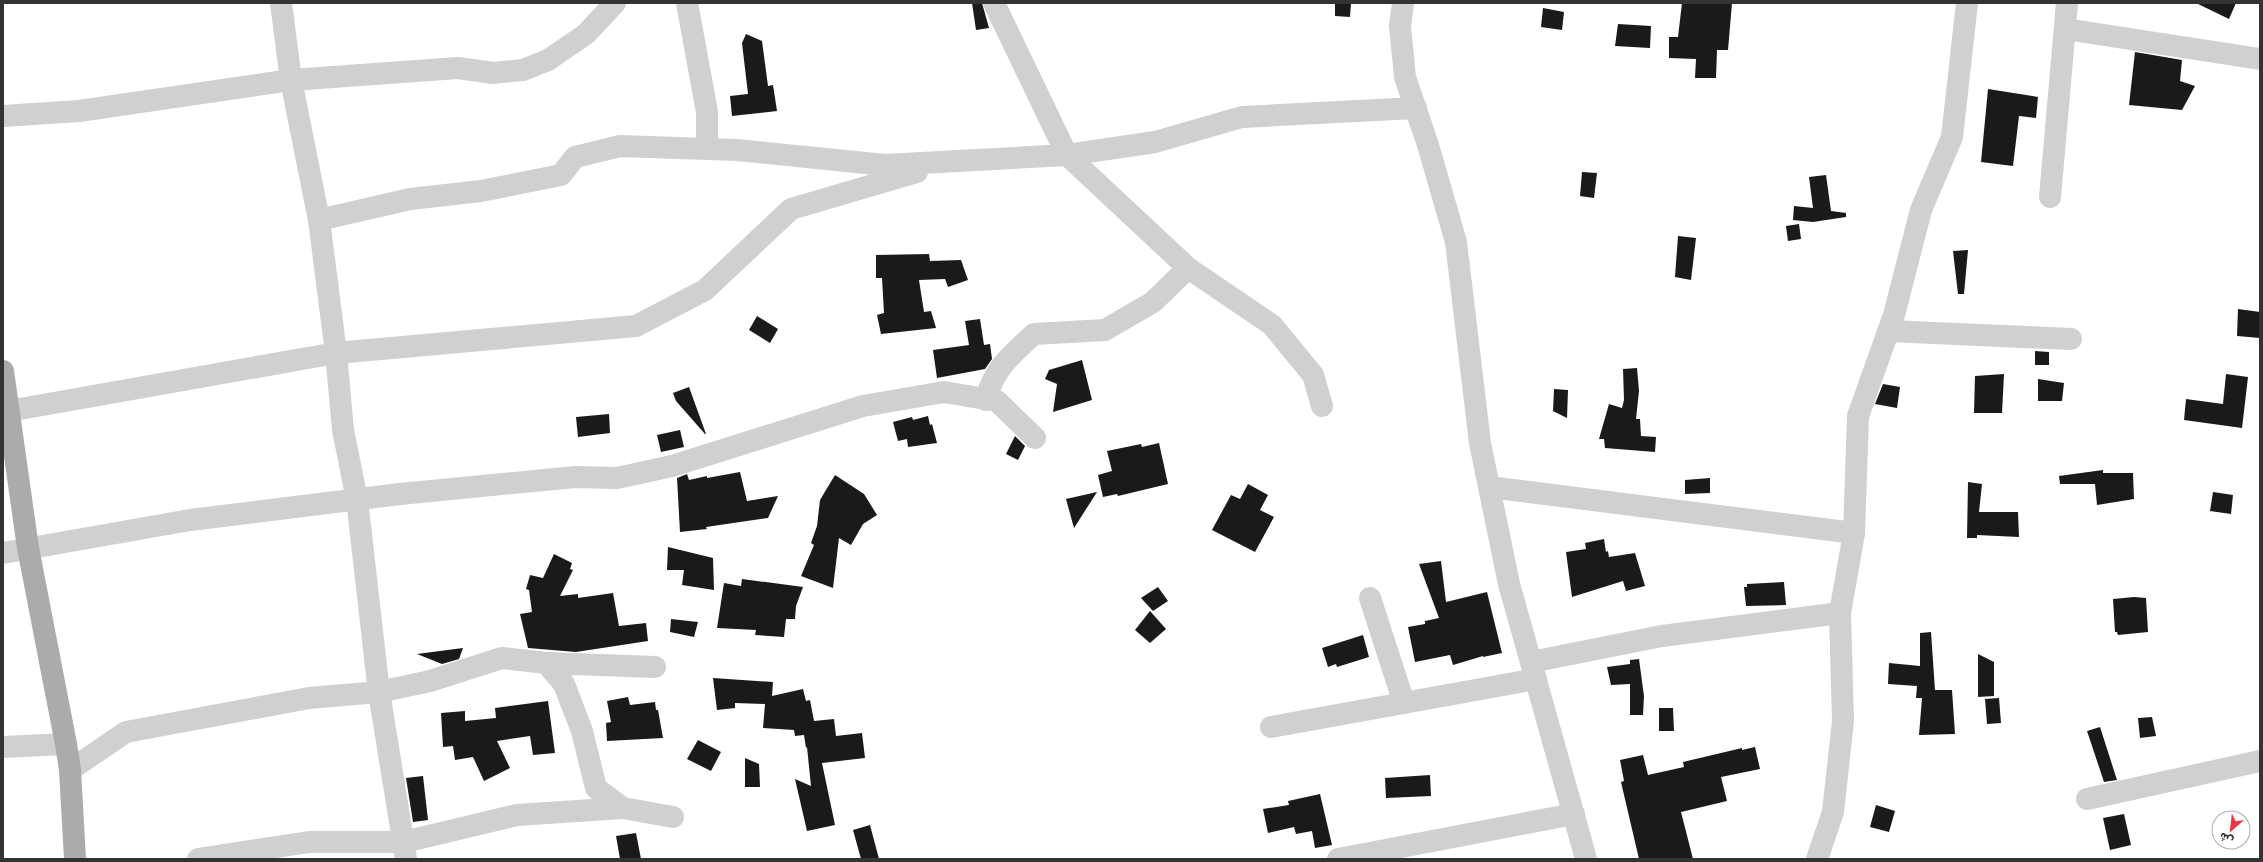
<svg xmlns="http://www.w3.org/2000/svg" width="2263" height="862" font-family="Rubik,Vazirmatn,sans-serif">
	<rect width="100%" height="100%" fill="#fff"/>
	<g fill="#1a1a1a">
		<path d="M972 3H982L989 28 976 30Z"/>
		<path d="M1335 3H1351L1350 17 1335 16Z"/>
		<path d="M1682 3H1732L1728 50H1717L1716 78H1695L1696 59 1669 58V37H1678Z"/>
		<path d="M2196 3H2236L2229 19Z"/>
		<path d="M1543 8 1564 12 1562 30 1541 27Z"/>
		<path d="M1618 24 1651 26 1650 48 1615 46Z"/>
		<path d="M746 34 762 41 768 86 773 85 777 111 732 116 730 96 748 94 742 43Z"/>
		<path d="M2135 52 2182 60 2180 81 2195 86 2182 110 2129 105Z"/>
		<path d="M1988 89 2038 97 2036 118 2019 116 2013 166 1981 162Z"/>
		<path d="M1582 172 1597 173 1594 198 1580 196Z"/>
		<path d="M1826 175 1831 211 1846 213V217L1813 222 1793 220 1794 206 1813 208 1809 177Z"/>
		<path d="M1799 224 1801 239 1788 241 1786 226Z"/>
		<path d="M1678 236 1696 238 1691 280 1675 277Z"/>
		<path d="M1968 250 1964 294H1958L1953 251Z"/>
		<path d="M929 254 930 261 961 260 968 280 948 287 945 279 919 280 924 312 931 311 936 328 881 334 877 315 884 313 882 278H876V255Z"/>
		<path d="M2238 309 2260 312V338L2237 336Z"/>
		<path d="M757 316 778 329 770 343 749 330Z"/>
		<path d="M980 319 984 345 990 344 992 359 985 369 937 378 933 350 969 345 965 321Z"/>
		<path d="M2035 351 2049 352V365H2035Z"/>
		<path d="M1082 360 1092 400 1053 412 1057 384 1045 379 1049 370Z"/>
		<path d="M1637 368 1639 391 1636 419H1640L1641 436 1656 437 1655 452 1605 448 1604 439H1599L1609 404 1622 408 1624 400 1623 369Z"/>
		<path d="M2004 374 2002 413H1974L1975 376Z"/>
		<path d="M2226 374 2248 377 2242 428 2184 420 2186 399 2223 404Z"/>
		<path d="M2038 379 2064 383 2062 401H2038Z"/>
		<path d="M1883 384 1900 387 1897 408 1875 404Z"/>
		<path d="M689 387 706 434H705L676 401 673 393Z"/>
		<path d="M1554 389 1568 390 1567 418 1553 411Z"/>
		<path d="M609 414 610 433 578 437 576 417Z"/>
		<path d="M928 416 930 425 932 424 937 443 908 447 907 439 898 441 893 422 912 417 913 420Z"/>
		<path d="M680 430 684 447 661 452 657 435Z"/>
		<path d="M1015 436 1025 446 1018 460 1006 454Z"/>
		<path d="M1159 443 1168 484 1118 496 1117 494 1103 497 1098 475 1112 471 1107 451 1141 444 1142 447Z"/>
		<path d="M2103 470V473H2133L2134 499 2097 505 2095 484H2060L2059 476Z"/>
		<path d="M740 472 747 501 778 496 768 518 706 527 707 529 680 532 677 478 687 474 689 480 707 476V478Z"/>
		<path d="M835 475 864 494 877 515 863 524 851 545 839 538 833 588 801 576 814 545 811 543 817 526 820 500Z"/>
		<path d="M1710 478V493L1685 494V480Z"/>
		<path d="M1968 482 1982 484 1979 512H2018L2019 537 1977 535V538H1967Z"/>
		<path d="M1248 484 1268 495 1260 510 1274 517 1255 552 1212 530 1231 495 1240 499Z"/>
		<path d="M1097 492 1074 528 1066 499Z"/>
		<path d="M2213 492 2233 495 2231 514 2210 511Z"/>
		<path d="M1604 539 1606 552 1608 551 1609 557 1635 553 1645 586 1626 591 1623 581 1572 597 1566 552 1586 549 1585 543Z"/>
		<path d="M668 547 713 558 714 590 682 585 684 570H667Z"/>
		<path d="M554 554 572 563 570 569 573 570 560 596 578 594V598L613 593 619 626 646 623 648 641 576 652 528 648 520 614 532 612 529 590 526 589 530 575 543 578Z"/>
		<path d="M1441 561 1446 602 1487 592 1502 653 1483 657V656L1453 665 1450 655 1415 662 1408 627 1425 624V621L1439 618 1419 564Z"/>
		<path d="M742 579 803 587 796 606 795 619H786L784 637 755 635 756 630 717 628 724 583 741 586Z"/>
		<path d="M1784 582 1786 605 1746 606 1744 587H1747V584Z"/>
		<path d="M1158 587 1168 601 1153 611 1141 598Z"/>
		<path d="M2134 597 2146 598 2148 632 2118 635 2117 632H2115L2113 599Z"/>
		<path d="M1150 611 1166 629 1150 643 1135 630Z"/>
		<path d="M671 619 698 622 694 637 670 632Z"/>
		<path d="M1931 632 1935 690H1952L1955 734 1919 735 1922 698H1916L1917 686 1888 684 1889 663 1920 666V633Z"/>
		<path d="M1363 635 1369 657 1337 667 1336 664 1328 667 1322 648Z"/>
		<path d="M463 648 459 659 442 664 417 654Z"/>
		<path d="M1978 654 1994 662V696L1978 697Z"/>
		<path d="M1639 659 1644 696 1643 715H1630V684L1611 685 1607 667 1630 664V660Z"/>
		<path d="M713 678 773 682 772 696 803 689 806 701 810 700 814 721 834 719 836 736 862 733 865 758 822 763 835 825 807 831 795 779 811 786 807 747 806 748 804 735 795 736 794 730 763 728 765 704 735 703V708L717 710Z"/>
		<path d="M628 697 630 705 655 702 656 710H658L663 738 607 741 606 723 611 722 607 701Z"/>
		<path d="M1999 698 2001 723 1987 724 1985 699Z"/>
		<path d="M548 701 555 753 533 755 530 736 497 741 510 768 484 781 473 757 455 760 453 746 443 747 441 713 465 711V721L496 718 495 708Z"/>
		<path d="M1659 708H1673L1674 731H1659Z"/>
		<path d="M2152 717 2156 736 2140 738 2138 718Z"/>
		<path d="M2100 727 2117 780 2104 782 2087 731Z"/>
		<path d="M698 740 721 752 711 771 687 759Z"/>
		<path d="M1755 747 1760 769 1721 777 1727 801 1681 812 1693 859H1639L1621 782 1624 781 1620 760 1643 755 1648 775 1684 767 1683 762 1742 748V750Z"/>
		<path d="M745 758 759 764 760 787H745Z"/>
		<path d="M1430 775 1431 796 1386 798 1385 778Z"/>
		<path d="M423 776 428 820 413 822 406 778Z"/>
		<path d="M1320 794 1332 845 1315 848 1312 831 1296 834 1294 827 1268 833 1263 809 1289 805 1288 801Z"/>
		<path d="M1876 805 1895 811 1889 832 1870 827Z"/>
		<path d="M2124 814 2131 845 2110 850 2103 818Z"/>
		<path d="M870 825 879 859H861L853 830Z"/>
		<path d="M636 833 641 859H620L616 836Z"/>
	</g>
	<g fill="none" stroke-linecap="round" stroke-linejoin="round">
		<g stroke="#d0d0d0" stroke-width="22">
			<path d="M281 3 291 80 319 220 336 353 343 430 357 500 379 692 406 859"/>
			<path d="M687 3 707 112V149"/>
			<path d="M994 3 1067 155 1188 268 1272 325 1313 375 1322 406"/>
			<path d="M1403 3 1400 26 1405 77 1428 145 1456 242 1480 443 1509 584 1586 859"/>
			<path d="M2065 29 2260 59"/>
			<path d="M3 116 79 111 291 80 458 68 493 73 523 70 548 60 586 34 615 3"/>
			<path d="M2050 197 2067 3"/>
			<path d="M319 220 410 199 481 191 561 175 575 157 620 146 737 150 885 165 1067 155 1155 142 1242 117 1416 108"/>
			<path d="M1888 331 2071 339"/>
			<path d="M986 400C993 369 1012 354 1034 334L1105 330 1153 302 1188 268"/>
			<path d="M3 412 336 353 636 326 705 290 791 209 917 172"/>
			<path d="M1489 487 1854 533"/>
			<path d="M3 553 190 520 400 494 575 477 617 478 672 466 863 406 944 392 997 401 1035 438"/>
			<path d="M1370 598 1404 703"/>
			<path d="M1531 662 1662 636 1840 613"/>
			<path d="M546 663 655 667"/>
			<path d="M1271 727 1536 679"/>
			<path d="M3 747 66 744"/>
			<path d="M70 770 126 732 309 698 379 692 430 681 502 658 546 663 564 684 582 731 596 788 623 808 673 817"/>
			<path d="M2087 799 2260 761"/>
			<path d="M198 859 309 842H404L517 815 623 808"/>
			<path d="M1338 859 1574 814"/>
			<path d="M1817 859 1833 812 1843 721 1840 613 1854 533 1858 416 1894 315 1921 210 1952 137 1967 3"/>
		</g>
		<path stroke="#ababab" stroke-width="22" d="M3 371 28 548 66 744 70 770 75 859"/>
	</g>
	<rect width="2263" height="862" fill="none" stroke="#333333" stroke-width="8"/>
	<g transform="translate(2231 830) rotate(208)"><circle r="19" fill="#ffffff" stroke="#adadad"/>
	<path d="M0-3L7 15L0 10L-7 15Z" fill="#e63946"/>
	<text y="-6" font-size="11" font-weight="bold" text-anchor="middle" fill="#333333">ش</text>
	</g>
</svg>
